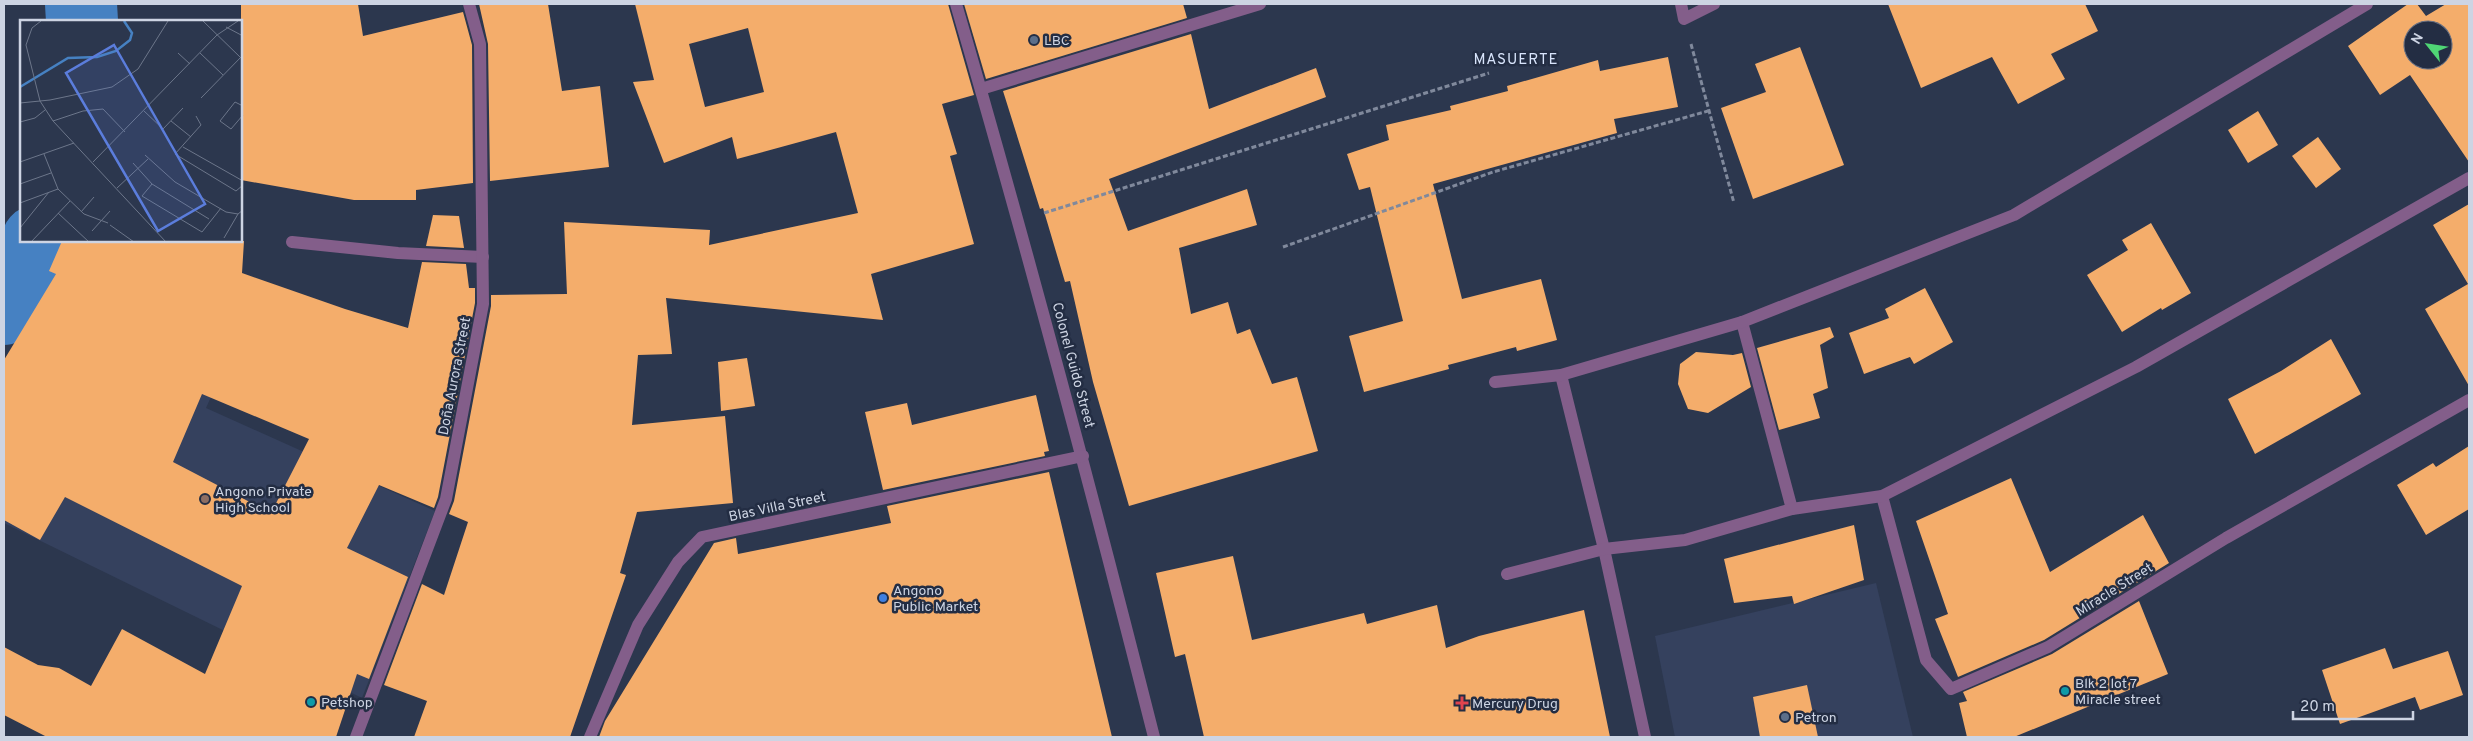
<svg xmlns="http://www.w3.org/2000/svg" width="2473" height="741" font-family="Overpass,sans-serif">
	<rect width="100%" height="100%" fill="#2c374e"/>
	<g fill="#35415e">
		<path d="M59 288 227 361 206 408 435 511 362 698 4 523V369Z"/>
		<path d="M1876 583 1913 737H1675L1655 636Z"/>
	</g>
	<g fill="none" stroke-linecap="round" stroke-linejoin="round">
		<g stroke="#4681c2" stroke-width="72">
			<path d="M81 4 82 21"/>
			<path d="M4 309 22 282 37 241"/>
		</g>
	</g>
	<g fill="#f4ad6b" fill-rule="evenodd">
		<path d="M241 4H358L363 36 463 12 472 45 473 183 416 190V200H354L241 180Z"/>
		<path d="M479 4H548L562 91 600 86 609 167 490 181 488 44Z"/>
		<path d="M635 4H948L974 95 942 104 957 154 950 156 974 244 871 274 883 320 666 298 672 354 638 355 632 425 725 416 733 503 637 512 620 573 626 575 570 737H414L427 701 384 685 422 584 444 595 468 522 449 514 454 501 491 306V295L567 294 564 222 710 230 709 245 858 213 836 132 737 159 732 137 664 163 633 82 654 80ZM748 28 764 92 705 107 689 44Z"/>
		<path d="M964 4H1183L1187 18 986 79Z"/>
		<path d="M1888 4H2085L2098 31 2051 54 2065 79 2018 104 1992 57 1921 88Z"/>
		<path d="M2408 4H2417L2426 16 2446 4H2469V162L2410 75 2380 95 2348 46ZM2413 30H2443V60H2413Z"/>
		<path d="M1191 34 1209 109 1316 68 1326 97 1109 179 1128 231 1247 189 1257 225 1179 248 1191 314 1228 302 1237 334 1250 329 1272 384 1297 377 1318 451 1129 506 1093 382 1070 281 1065 282 1043 208 1040 209 1003 91Z"/>
		<path d="M1800 47 1844 165 1753 199 1721 108 1766 92 1755 64Z"/>
		<path d="M1668 57 1678 107 1614 119 1617 133 1433 184 1462 299 1541 279 1557 340 1517 351 1516 347 1448 365 1449 369 1364 392 1349 336 1403 321 1370 187 1359 190 1347 154 1389 140 1386 125 1451 110 1450 106 1508 91 1507 86 1598 60 1600 71Z"/>
		<path d="M2258 111 2278 145 2248 163 2228 130Z"/>
		<path d="M2318 137 2341 169 2316 188 2292 156Z"/>
		<path d="M2469 204V386L2425 309 2468 284 2433 225Z"/>
		<path d="M433 215 459 216 464 248 426 246Z"/>
		<path d="M2151 223 2191 293 2162 310 2161 308 2122 332 2087 275 2128 250 2122 240Z"/>
		<path d="M62 241H244L242 273 345 309 408 328 422 262 466 264 469 288H475V303L438 497 434 508 379 485 347 548 408 577 369 679 357 674 336 737H47L4 715V647L38 665 59 668 91 686 122 629 205 674 242 586 65 497 40 540 4 520V360L56 274 49 271ZM202 394 309 439 271 513 173 462Z"/>
		<path d="M1925 288 1953 342 1914 364 1910 357 1864 374 1849 333 1889 318 1885 309Z"/>
		<path d="M1830 327 1834 337 1820 345 1828 388 1813 394 1820 418 1779 430 1757 348Z"/>
		<path d="M2331 339 2361 394 2255 454 2228 399 2281 371Z"/>
		<path d="M1696 352 1733 355 1742 353 1751 387 1708 413 1688 409 1678 384 1680 364Z"/>
		<path d="M747 358 755 406 721 411 718 362Z"/>
		<path d="M1036 395 1049 451 1044 452 1045 456 883 490 865 412 907 403 912 425Z"/>
		<path d="M2469 446V509L2426 535 2397 485 2433 463 2436 467Z"/>
		<path d="M1049 472 1112 737H599L605 721 714 543 736 538 738 554 891 523 887 506Z"/>
		<path d="M2011 478 2050 572 2143 515 2169 563 2044 640 1958 677 1935 619 1948 614 1916 521Z"/>
		<path d="M1854 525 1864 580 1794 604 1792 596 1734 603 1724 559Z"/>
		<path d="M1233 556 1252 640 1364 613 1367 624 1437 605 1446 648 1479 636 1584 610 1610 737H1204L1185 654 1175 657 1156 573Z"/>
		<path d="M2139 601 2168 674 2014 737H1967L1959 703 1967 701 1963 692 2052 654Z"/>
		<path d="M2385 648 2393 669 2448 651 2463 695 2420 710 2415 697 2340 724 2322 670Z"/>
		<path d="M1807 685 1818 737H1760L1753 697Z"/>
	</g>
	<g fill="none" stroke-linecap="round" stroke-linejoin="round">
		<g stroke="#80899c" stroke-width="3" stroke-dasharray="5 2.5" stroke-linecap="butt">
			<path d="M1691 44 1734 203"/>
			<path d="M1044 213 1489 73"/>
			<path d="M1283 247 1493 172 1708 111"/>
		</g>
		<g stroke="#835e8a" stroke-width="12">
			<path d="M956 4C1027 247 1092 492 1154 737"/>
			<path d="M1681 4 1684 19 1714 4"/>
			<path d="M981 89 1260 4"/>
			<path d="M292 242 398 253 483 257"/>
			<path d="M1742 322 1792 509"/>
			<path d="M1561 375 1604 549 1645 737"/>
			<path d="M1495 382 1561 375 1742 322 2014 215 2367 4"/>
			<path d="M1882 496 1926 660 1951 689 2048 647 2226 538 2469 400"/>
			<path d="M1507 574 1604 549 1685 540 1792 509 1882 496 2136 367 2469 178"/>
			<path d="M356 737 446 499 483 304 480 44 469 4"/>
			<path d="M590 737 638 625 678 562 702 537 1083 456"/>
		</g>
	</g>
	<g fill="#5c6f8a" stroke="#232d43" stroke-width="2">
		<circle cx="1034" cy="40" r="5"/>
		<circle cx="1785" cy="717" r="5"/>
	</g>
	<circle fill="#8d6e63" stroke="#232d43" stroke-width="2" cx="205" cy="499" r="5"/>
	<circle fill="#3f7fe0" stroke="#232d43" stroke-width="2" cx="883" cy="598" r="5"/>
	<g fill="#0f9aa8" stroke="#232d43" stroke-width="2">
		<circle cx="2065" cy="691" r="5"/>
		<circle cx="311" cy="702" r="5"/>
	</g>
	<path fill="#e0444e" stroke="#232d43" stroke-width="2" d="M1459.5 695.5h5v5h5v5h-5v5h-5v-5h-5v-5h5z"/>
	<g text-anchor="middle" stroke-width="5" stroke-linejoin="round" paint-order="stroke">
		<g font-size="14" fill="#cdd4e3" stroke="#232d43" text-anchor="start">
			<text x="1044" y="45">LBC</text>
			<text x="215" y="496">Angono Private<tspan x="215" dy="16">High School</tspan></text>
			<text x="893" y="595">Angono<tspan x="893" dy="16">Public Market</tspan></text>
			<text x="2075" y="688">Blk 2 lot 7<tspan x="2075" dy="16">Miracle street</tspan></text>
			<text x="321" y="707">Petshop</text>
			<text x="1472" y="708">Mercury Drug</text>
			<text x="1795" y="722">Petron</text>
		</g>
		<g font-size="14" fill="#cdd4e3" stroke="#232d43">
			<text transform="translate(1074 365) rotate(75)" y="5">Colonel Guido Street</text>
			<text transform="translate(454 376) rotate(-79)" y="5">Doña Aurora Street</text>
			<text transform="translate(777 506) rotate(-12)" y="5">Blas Villa Street</text>
			<text transform="translate(2114 589) rotate(-32)" y="5">Miracle Street</text>
		</g>
		<g font-size="15" letter-spacing="1" fill="#d8e4fb" stroke="#232d43">
			<text x="1516" y="64">MASUERTE</text>
		</g>
	</g>
	<g transform="translate(20 20)">
		<rect width="222" height="222" fill="#2c374e"/>
		<path fill="none" stroke="#4681c2" stroke-width="2.5" d="M0 67 48 38 77 37 96 31 110 20 112 13 104 1"/>
		<path fill="none" stroke="#6c768a" stroke-width="1" d="M21 1 12 8 6 25 20 81 33 101 146 222M183 1 220 37M206 7 223 16M158 33 170 44M180 33 203 55M181 78 223 35M0 83 30 80 92 67 118 49 148 1M223 86 215 82 200 101 211 109 223 95M124 91 143 109 163 88M176 96 181 105 155 134 216 171 223 165M33 101 63 91 83 89 105 112M151 101 171 117M0 102 15 98 25 90M163 127 223 161M24 134 38 169 64 194 88 203M125 135 155 162 206 192 218 194 223 190M0 142 54 123M73 142 197 15 218 1M113 143 132 164 189 199M0 164 31 153M132 164 122 176 182 212 201 188M97 168 128 139M0 183 38 169M61 192 74 177M38 193 69 222M90 205 114 222M0 208 29 172M72 211 90 191M204 218 218 194M11 222 50 181"/>
		<path fill="#5b7ddc" fill-opacity="0.15" stroke="#5b7ddc" stroke-width="2.5" d="M94 25 185 184 138 211 46 53Z"/>
		<rect width="222" height="222" fill="none" stroke="#cdd4e3" stroke-width="2.5"/>
	</g>
	<rect width="2473" height="741" fill="none" stroke="#cdd4e3" stroke-width="10"/>
	<g transform="translate(2428 45) rotate(300)"><circle r="24" fill="#232d43" stroke="#677083"/>
	<path d="M0-4L9 19L0 12L-9 19Z" fill="#4fd675"/>
	<text y="-8" font-size="14" font-weight="bold" text-anchor="middle" fill="#cdd4e3">N</text>
	</g>
	<path d="M2293 711v8h120v-8" fill="none" stroke="#cdd4e3" stroke-width="2.5"/>
	<text x="2300" y="711" font-size="15" fill="#cdd4e3" stroke="#232d43" stroke-width="4" paint-order="stroke">20 m</text>
</svg>
